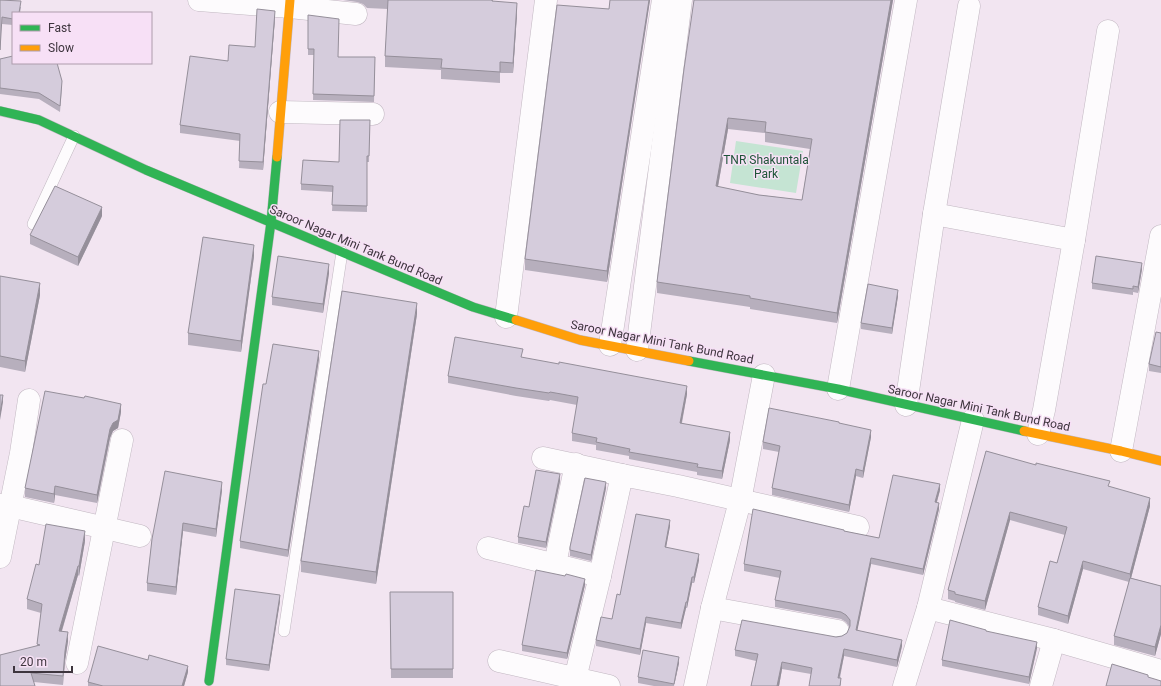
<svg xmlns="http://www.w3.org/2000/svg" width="1161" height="686" font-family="Roboto,sans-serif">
	<rect width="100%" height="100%" fill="#f2e5f1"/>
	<path fill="#c5e4d3" d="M736 141 803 151 796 193 730 183Z"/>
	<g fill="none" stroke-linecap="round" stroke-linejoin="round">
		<defs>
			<g id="lane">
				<path d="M33 224 74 136"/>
				<path d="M284 631 342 252"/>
			</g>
			<g id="street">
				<path d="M199 0 290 7 356 14"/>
				<path d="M280 112 373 114"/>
				<path d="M934 214 1074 240"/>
				<path d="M506 317 546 0"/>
				<path d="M610 345 663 0"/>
				<path d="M637 350 681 0"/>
				<path d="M838 389 906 0"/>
				<path d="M906 405 934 214 969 6"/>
				<path d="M1038 434 1044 410 1074 240 1108 31"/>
				<path d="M1121 451 1161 236"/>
				<path d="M543 458 622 475"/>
				<path d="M0 505 10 506 140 536"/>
				<path d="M488 548 600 576"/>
				<path d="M0 557 21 453 29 400"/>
				<path d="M555 564 576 464"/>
				<path d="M712 608 838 631"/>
				<path d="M928 608 1054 640 1161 671"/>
				<path d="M499 661 609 686"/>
				<path d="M77 663 122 440"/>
				<path d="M575 679 600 576 622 475 678 486 858 527"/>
				<path d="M695 686 712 608 740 501 764 375"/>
				<path d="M904 686 928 608 973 420"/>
				<path d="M1041 686 1054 640"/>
			</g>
			<g id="fast">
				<path d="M0 111 39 120 146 170 473 307 516 320"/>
				<path d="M689 361 838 389 1024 431"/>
				<path d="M209 681 271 222 277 157"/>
			</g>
			<g id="slow">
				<path d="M277 157 290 0"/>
				<path d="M516 320 580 340 689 361"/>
				<path d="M1024 431 1121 451 1161 461"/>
			</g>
		</defs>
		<use href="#lane" stroke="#c1b7c1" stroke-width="12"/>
		<use href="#street" stroke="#c1b7c1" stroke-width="23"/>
		<use href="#fast" stroke="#c1b7c1" stroke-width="10"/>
		<use href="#slow" stroke="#c1b7c1" stroke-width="10"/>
		<use href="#lane" stroke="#fdfbfd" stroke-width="11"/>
		<use href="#street" stroke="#fdfbfd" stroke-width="22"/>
		<use href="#fast" stroke="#30b455" stroke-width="9"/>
		<use href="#slow" stroke="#ff9f0a" stroke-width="9"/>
	</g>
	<g fill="#b7afbd" fill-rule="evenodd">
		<path d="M0 0 21 7 20 13H13V25L2 24Z"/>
		<path d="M343 0H493V1L517 14 513 73H500V83L441 79V70L385 67V56L388 9 367 8 363 4 357 2Z"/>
		<path d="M610 0H650L607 282 525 270V259L609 9Z"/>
		<path d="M694 0H893L837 323 750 309V307L657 293V282ZM728 129 765 133V142L810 149 802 200 759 195 718 187Z"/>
		<path d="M308 15 338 57H375L374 102 313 100 314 55H308Z"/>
		<path d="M275 18 263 170 239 168 240 141 180 133V125L228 61 255 47Z"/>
		<path d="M0 59 62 87 60 112 39 99 0 94Z"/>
		<path d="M370 120 369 162H367V212L332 211 333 192 301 190V184L339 162Z"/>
		<path d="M102 216 78 266 30 244V235Z"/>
		<path d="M254 256 241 352 188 345V333Z"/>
		<path d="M1142 269 1138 293 1133 292V295L1092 289V283Z"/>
		<path d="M329 273 323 313 272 305V297Z"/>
		<path d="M0 276 40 295 25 372 0 367Z"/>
		<path d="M898 296 892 334 861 329V323Z"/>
		<path d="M417 314 376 584 301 572V561Z"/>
		<path d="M1161 333V373L1149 371V364Z"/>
		<path d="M523 358 687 394 682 423 730 440 722 479 697 475V472L629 459V456L596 450V445L572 441V433L577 405 550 400 549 401 516 396 448 383V376Z"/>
		<path d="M319 359 288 557 240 548V541L266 384Z"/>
		<path d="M121 412 118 428 113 431 110 438 97 503 55 495 54 503 25 497V488Z"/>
		<path d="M839 423 871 437 863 478 856 476 849 512 772 495V488L779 452 763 449V442Z"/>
		<path d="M986 451 1110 487 1150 506 1131 578 1161 586V634L1155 656 1114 645V636L1129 582 1083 569 1068 624 1038 615V607L1057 563 1065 535 1010 520 985 610 955 602V601L948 599V590Z"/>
		<path d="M560 481 546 548 518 543V537L529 507Z"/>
		<path d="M606 488 591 561 570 556V547Z"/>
		<path d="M222 490 216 537 183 531 176 595 147 591V583L152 539Z"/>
		<path d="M940 490 937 502 939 509 923 575 871 564 857 631 902 646 897 667 844 656 840 678 841 685 811 674 782 669 779 686H751L756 661 735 656V650L842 636 847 633 850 628 846 622 841 619 775 607V600L780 578 744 571V564L844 531 879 538Z"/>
		<path d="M670 526 666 547 699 560 694 583H692L687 608H686L681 629 646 623 640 655 596 646V640L612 619 620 595Z"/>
		<path d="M85 541 79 576 78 575 62 631 68 641 65 661 63 685 34 682 0 686 37 645 41 613 27 609V599Z"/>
		<path d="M585 585 567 659 522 651V645Z"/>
		<path d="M390 592H453V678H391Z"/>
		<path d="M280 601 269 671 226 665V659Z"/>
		<path d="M986 631 1037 648 1029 684 942 666V660Z"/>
		<path d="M679 663 674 686H654L638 683V677Z"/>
		<path d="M188 672 184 686H88V682Z"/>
	</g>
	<g fill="#958f9a">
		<path d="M649 0H650L607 282V271Z"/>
		<path d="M891 0H893L837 323V313Z"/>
		<path d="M517 3V14L513 73V63Z"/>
		<path d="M275 11V18L263 170V162Z"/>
		<path d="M728 118V129L716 197V186Z"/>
		<path d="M102 207V216L78 266V257Z"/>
		<path d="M254 245V256L241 352V341Z"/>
		<path d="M1142 263V269L1138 293V287Z"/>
		<path d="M329 264V273L323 313V304Z"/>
		<path d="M40 283V295L25 372V361Z"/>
		<path d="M898 290V296L892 334V328Z"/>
		<path d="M417 303V314L376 584V572Z"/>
		<path d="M319 351V359L288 557V550Z"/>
		<path d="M687 386V394L680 431V423Z"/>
		<path d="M3 395V402L0 420V414Z"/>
		<path d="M121 404V412L118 428 113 431 110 438 97 503V495L110 429Z"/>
		<path d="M871 430V437L863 478V471Z"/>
		<path d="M730 432V440L722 479V471Z"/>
		<path d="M856 469V476L849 512V505Z"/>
		<path d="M560 474V481L546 548V542Z"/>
		<path d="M222 482V490L216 537V529Z"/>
		<path d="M606 482V488L591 561V555Z"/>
		<path d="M940 484V490L935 508V502Z"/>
		<path d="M55 486V495L54 503V494Z"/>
		<path d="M1150 498V506L1130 582V574Z"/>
		<path d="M939 503V509L923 575V569Z"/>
		<path d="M1010 512V520L985 610V601Z"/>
		<path d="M670 520V526L665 553V547Z"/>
		<path d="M183 523V531L176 595V587Z"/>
		<path d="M85 531V541L79 576V566Z"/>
		<path d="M699 554V560L694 583V577Z"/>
		<path d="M871 558V564L856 637V630Z"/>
		<path d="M1083 561V569L1068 624V616Z"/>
		<path d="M78 566V575L59 640V631Z"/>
		<path d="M692 577V583L687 608V602Z"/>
		<path d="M585 579V585L567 659V653Z"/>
		<path d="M280 595V601L269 671V665Z"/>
		<path d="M686 602V608L681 629V623Z"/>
		<path d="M646 617V623L640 655V649Z"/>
		<path d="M1161 625V634L1155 656V647Z"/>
		<path d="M68 632V641L65 661 63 685 65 651Z"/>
		<path d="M902 640V646L897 667V660Z"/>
		<path d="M1037 642V648L1029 684V677Z"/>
		<path d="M844 649V656L838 684V678Z"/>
		<path d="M679 657V663L674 686Z"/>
		<path d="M782 662V669L779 686H777Z"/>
		<path d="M188 666V672L184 686H182Z"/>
	</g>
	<g fill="#d5ccdc" stroke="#958f9a" fill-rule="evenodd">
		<path d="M0 0 21 1 19 13H13V19L2 17 0 50Z"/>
		<path d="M388 0H492V1L517 3 513 63 500 62V72L441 68 442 59 385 56Z"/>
		<path d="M610 0H649L607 271 525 259 557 5 609 9Z"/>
		<path d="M694 0H891L837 313 750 298V296L657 282 684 69ZM728 118 766 122 765 132 812 139 802 200 759 195 716 186Z"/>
		<path d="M257 9 275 11 263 162 239 161 240 134 180 125 190 56 228 61 229 45 255 47Z"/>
		<path d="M308 15 339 19 338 57H375L374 96 313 94 314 49H308Z"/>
		<path d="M13 56V63H57L62 81 60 106 39 93 0 88V59Z"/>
		<path d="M340 120H370L369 156H367V206L332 205 333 186 301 184 303 160 339 162Z"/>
		<path d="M55 186 102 207 78 257 30 235Z"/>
		<path d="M203 237 254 245 241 341 188 333Z"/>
		<path d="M278 256 329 264 323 304 272 297Z"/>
		<path d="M1096 256 1142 263 1138 287 1133 286V289L1092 283Z"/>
		<path d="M0 276 40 283 25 361 0 356Z"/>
		<path d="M868 284 898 290 892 328 861 323Z"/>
		<path d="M342 291 417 303 376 572 301 561Z"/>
		<path d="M1156 332 1161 333V367L1149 364Z"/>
		<path d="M455 337 523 349 521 357 559 364V362L687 386 680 423 730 432 722 471 697 467 698 464 629 452 630 449 596 442 597 438 572 433 578 397 550 392 549 393 516 388 448 376Z"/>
		<path d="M273 344 319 351 288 550 240 541 263 384H266Z"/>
		<path d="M45 391 84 398 85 396 121 404 118 420 113 423 110 429 97 495 55 486 54 494 25 488Z"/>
		<path d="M0 395H3L0 414Z"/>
		<path d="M769 408 839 422V423L871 430 863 471 856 469 849 505 772 488 780 446 763 442Z"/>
		<path d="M986 451 1036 465V463L1110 481 1108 486 1150 498 1130 574 1083 561 1068 616 1038 607 1050 561 1057 563 1067 527 1010 512 985 601 955 594V592L948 590Z"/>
		<path d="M536 470 560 474 546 542 518 537 524 506 529 507Z"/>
		<path d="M165 471 222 482 216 529 183 523 176 587 147 583 152 539Z"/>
		<path d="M893 475 940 484 935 502 939 503 923 569 871 558 856 630 902 640 897 660 844 649 838 678H841L840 686H809L812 668 782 662 777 686H751L758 654 735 650 742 620 836 637 842 636 847 633 850 626V620L846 615 841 612 775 600 781 571 744 564 753 509 844 530V531L879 538Z"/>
		<path d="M585 478 606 482 591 555 570 550V547Z"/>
		<path d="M636 514 670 520 665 547 699 554 694 577H692L687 602H686L681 623 646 617 640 649 596 640 601 617 612 619 617 594 620 595Z"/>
		<path d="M46 524 85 531 79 566H78L59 631 68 632 65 651 63 676 31 673 35 686H0V655L40 645 37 644 42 604 27 599 36 564 39 565Z"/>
		<path d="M536 570 565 576 566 574 585 579 567 653 522 645Z"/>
		<path d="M1130 578 1161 586V625L1155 647 1114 636Z"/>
		<path d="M235 589 280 595 269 665 226 659Z"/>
		<path d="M390 592H453V669H391Z"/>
		<path d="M950 620 986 630V631L1037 642 1029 677 942 660Z"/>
		<path d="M98 646 148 660 149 655 188 666 182 686H103L88 682Z"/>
		<path d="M643 650 679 657 674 684 638 677Z"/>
		<path d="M1112 664 1148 675V677L1161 681V686H1106Z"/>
	</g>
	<g text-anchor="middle" stroke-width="3" stroke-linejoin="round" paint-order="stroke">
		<g font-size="12" fill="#1e5438" stroke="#f7e0f6">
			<text x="766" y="164">TNR Shakuntala<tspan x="766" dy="14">Park</tspan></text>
		</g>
		<g font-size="12" fill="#3e353e" stroke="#f7e0f6">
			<text transform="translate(356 245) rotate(23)" y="4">Saroor Nagar Mini Tank Bund Road</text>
			<text transform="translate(662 342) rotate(11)" y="4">Saroor Nagar Mini Tank Bund Road</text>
			<text transform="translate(979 408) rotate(12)" y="4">Saroor Nagar Mini Tank Bund Road</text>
		</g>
	</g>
	<rect x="12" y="12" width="140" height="52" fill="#f7e0f6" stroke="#ad9cac"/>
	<rect x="20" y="25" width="20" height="6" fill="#30b455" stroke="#ad9cac"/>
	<text x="48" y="32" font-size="12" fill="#3e353e">Fast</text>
	<rect x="20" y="45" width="20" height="6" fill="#ff9f0a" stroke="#ad9cac"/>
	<text x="48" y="52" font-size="12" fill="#3e353e">Slow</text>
	<path d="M14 666v6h58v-6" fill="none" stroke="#3e353e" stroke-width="2"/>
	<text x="20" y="666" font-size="12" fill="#3e353e" stroke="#f7e0f6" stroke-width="3" paint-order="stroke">20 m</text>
</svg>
